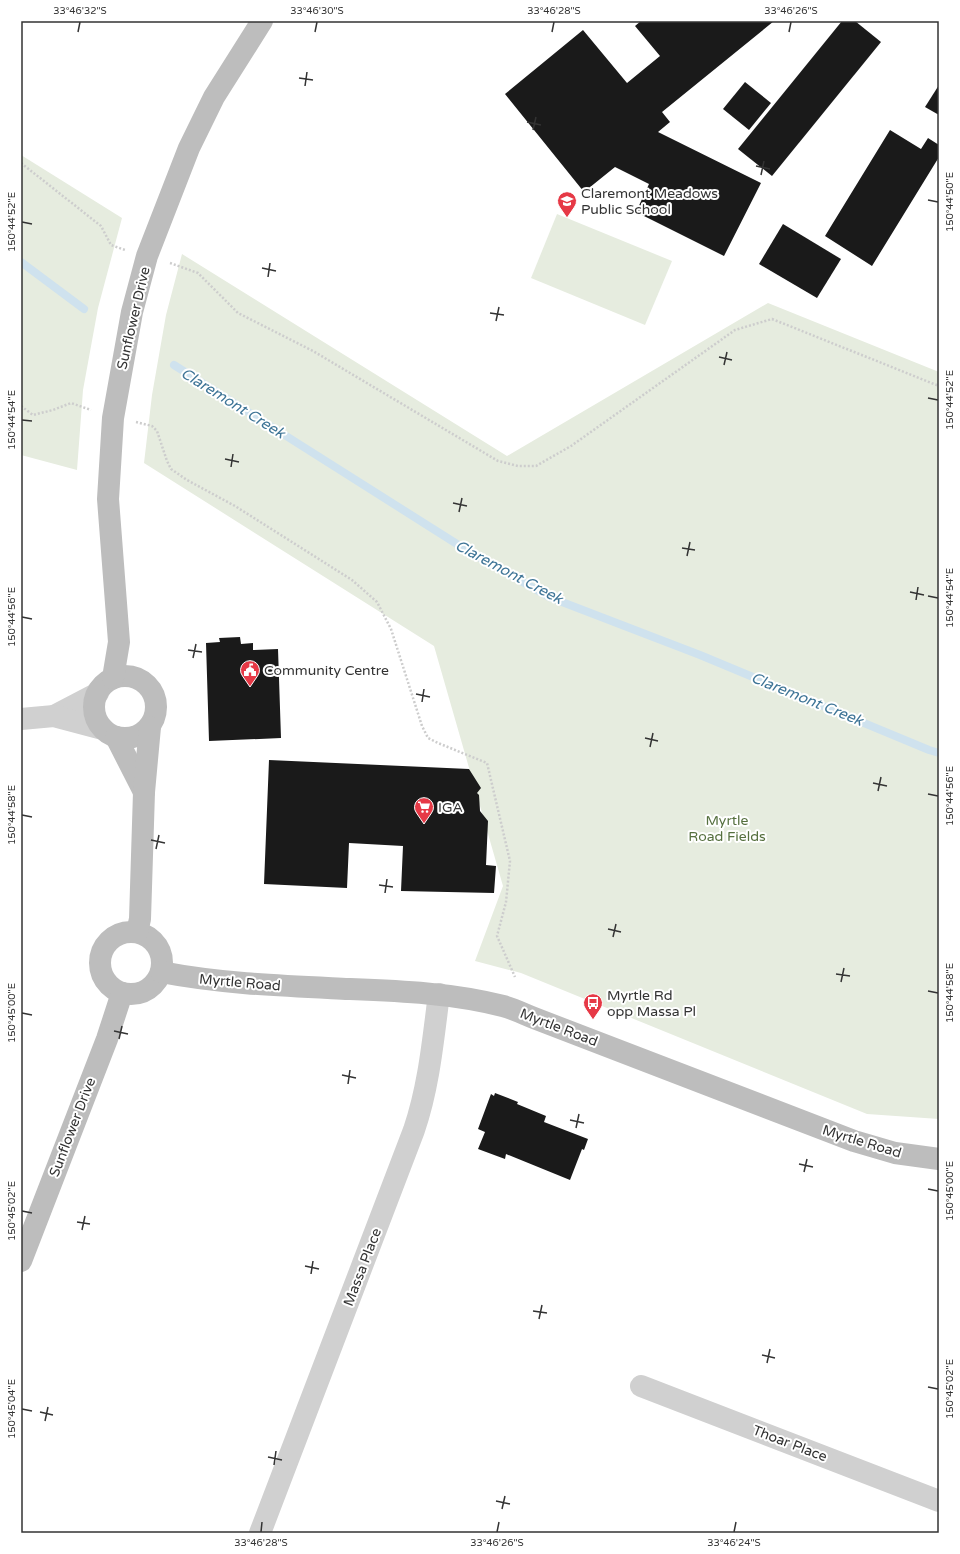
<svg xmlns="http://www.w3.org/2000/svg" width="960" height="1554" font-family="'Varela Round',sans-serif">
	<rect width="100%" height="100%" fill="#fff"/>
	<g fill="#e6ecdf">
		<path d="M21 155 122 218 98 308 83 390 77 470 21 455Z"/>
		<path d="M557 214 672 261 645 325 531 278Z"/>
		<path d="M182 254 507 456 768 303 939 372V1119L867 1114 521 973 475 961 503 886 434 646 144 463 152 395 166 315Z"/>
	</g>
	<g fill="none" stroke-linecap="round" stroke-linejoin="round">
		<g stroke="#cfe2ee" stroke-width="8">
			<path d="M21 262 84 309"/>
			<path d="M174 365 468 551 549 597 700 655 929 750 939 753"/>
		</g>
	</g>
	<g fill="#1a1a1a">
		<path d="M641 21H774L662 112 670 122 658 132 761 183 724 256 636 212 649 184 615 167 584 192 505 94 583 30 627 83 660 56 635 26Z"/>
		<path d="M842 21H855L881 42 772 176 738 149Z"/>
		<path d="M745 82 771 103 749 130 723 109Z"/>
		<path d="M939 85V115L925 107Z"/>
		<path d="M890 130 921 149 928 138 939 145V157L872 266 825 236Z"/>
		<path d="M783 224 841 259 817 298 759 264Z"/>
		<path d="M240 637 241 644 253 643V650L278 649 281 738 209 741 206 643 220 642 219 638Z"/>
		<path d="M269 760 469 769 481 788 477 793 479 795 480 811 488 821 486 865 496 866 494 893 401 891 403 846 349 843 347 888 264 884Z"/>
		<path d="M495 1093 518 1102 517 1104 546 1116 544 1122 588 1139 584 1150 582 1149 570 1180 506 1154 505 1159 478 1149 485 1132 478 1129 491 1094 494 1096Z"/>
	</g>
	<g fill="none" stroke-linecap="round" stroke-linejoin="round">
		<g stroke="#cdcdcd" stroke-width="2.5" stroke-dasharray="2 2" stroke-linecap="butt">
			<path d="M21 163 101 226 111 245 125 250"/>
			<path d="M170 263 198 273 238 313 313 351 498 461 518 466H536L571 446 735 330 772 319 939 386"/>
			<path d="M21 406 33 415 53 410 71 403 91 410"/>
			<path d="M136 422 152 426 157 431 167 461 171 469 187 480 235 506 352 580 377 602 391 629 422 726 428 738 438 743 487 763 510 861 506 902 497 936 515 977"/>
		</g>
		<g stroke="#d0d0d0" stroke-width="22">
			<path d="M54 716 98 693"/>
			<path d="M21 719 54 716 103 729"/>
			<path d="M641 1386 939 1501"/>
			<path d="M260 1533 414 1130C429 1086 433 1040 439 994"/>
		</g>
		<g stroke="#bdbdbd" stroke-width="22">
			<circle cx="125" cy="707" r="31"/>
			<path d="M113 678 119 642 108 499 113 418 132 312 147 256 189 148 214 97 262 21"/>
			<path d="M116 737 144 792"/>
			<circle cx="131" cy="963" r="31"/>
			<path d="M137 932 140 919 144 792 150 727"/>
			<path d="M161 972C223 984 286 986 349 989 400 991 453 993 503 1006 514 1009 524 1014 534 1018L854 1141 895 1153 939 1159"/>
			<path d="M21 1261 107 1039 122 993"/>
		</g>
	</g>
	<path fill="none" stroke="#333" stroke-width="1.5" d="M78 32 80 22M315 32 317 22M552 32 554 22M789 32 791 22M299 78 313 80M305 86 307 72M527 122 541 125M533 130 536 117M756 166 770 169M761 175 764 161M928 200 938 202M22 222 32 224M262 268 276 271M268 277 270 263M490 313 504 315M496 321 499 307M719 357 732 360M724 365 727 352M928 398 938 400M22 420 32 421M225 459 239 462M231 467 233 454M453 503 467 506M459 512 462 498M682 548 695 550M687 556 690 542M910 592 924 595M928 596 938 598M916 600 918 587M22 617 32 619M188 650 202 652M193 658 196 644M416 694 430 697M422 702 424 689M645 738 658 741M650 747 653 733M873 783 887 786M878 791 881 777M928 794 938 796M22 815 32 817M151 840 165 843M156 849 159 835M379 885 393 887M385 893 387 879M608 929 621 932M613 937 616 924M836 974 850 976M841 982 844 968M928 991 938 993M22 1013 32 1015M114 1031 128 1034M119 1039 122 1026M342 1075 356 1078M348 1084 350 1070M570 1120 584 1123M576 1128 579 1114M799 1164 813 1167M804 1172 807 1159M928 1189 938 1191M22 1211 32 1213M77 1222 90 1224M82 1230 85 1216M305 1266 319 1269M311 1274 313 1261M533 1311 547 1313M539 1319 542 1305M762 1355 775 1358M767 1363 770 1349M928 1387 938 1389M22 1409 32 1411M40 1412 53 1415M45 1421 48 1407M268 1457 282 1460M274 1465 276 1451M496 1501 510 1504M502 1509 505 1496M261 1532 262 1522M497 1532 499 1522M734 1532 736 1522"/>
	<defs>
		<symbol id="school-pin" viewBox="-11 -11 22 30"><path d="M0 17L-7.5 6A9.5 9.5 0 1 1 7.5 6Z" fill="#e63946" stroke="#fff"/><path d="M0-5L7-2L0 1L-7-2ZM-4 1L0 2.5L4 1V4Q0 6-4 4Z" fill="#fff"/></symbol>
		<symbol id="civic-pin" viewBox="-11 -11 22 30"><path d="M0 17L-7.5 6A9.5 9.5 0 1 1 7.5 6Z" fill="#e63946" stroke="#fff"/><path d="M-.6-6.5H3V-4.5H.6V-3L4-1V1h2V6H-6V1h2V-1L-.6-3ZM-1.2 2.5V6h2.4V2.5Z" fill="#fff"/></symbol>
		<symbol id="supermarket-pin" viewBox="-11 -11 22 30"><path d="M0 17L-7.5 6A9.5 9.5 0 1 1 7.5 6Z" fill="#e63946" stroke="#fff"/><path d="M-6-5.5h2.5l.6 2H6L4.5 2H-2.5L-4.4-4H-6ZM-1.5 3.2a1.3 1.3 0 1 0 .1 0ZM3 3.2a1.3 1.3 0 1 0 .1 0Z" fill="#fff"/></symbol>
		<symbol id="bus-pin" viewBox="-11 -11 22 30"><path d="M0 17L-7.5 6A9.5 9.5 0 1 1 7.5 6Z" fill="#e63946" stroke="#fff"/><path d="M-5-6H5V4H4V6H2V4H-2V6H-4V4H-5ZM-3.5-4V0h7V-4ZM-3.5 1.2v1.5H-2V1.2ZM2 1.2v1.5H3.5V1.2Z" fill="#fff"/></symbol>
	</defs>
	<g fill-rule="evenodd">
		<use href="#school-pin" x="556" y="190" width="22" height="30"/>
		<use href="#civic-pin" x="239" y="659" width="22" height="30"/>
		<use href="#supermarket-pin" x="413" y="796" width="22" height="30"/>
		<use href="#bus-pin" x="582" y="992" width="22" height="30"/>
	</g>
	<g text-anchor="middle" stroke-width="4" stroke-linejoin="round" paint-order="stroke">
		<g font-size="14" fill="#333" stroke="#fff" text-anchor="start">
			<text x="581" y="198">Claremont Meadows<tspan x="581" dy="16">Public School</tspan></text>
			<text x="264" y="675">Community Centre</text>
			<text x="438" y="812">IGA</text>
			<text x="607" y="1000">Myrtle Rd<tspan x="607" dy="16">opp Massa Pl</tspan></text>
		</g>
		<g font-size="14" fill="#333" stroke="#fff">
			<text transform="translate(133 318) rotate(-77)" y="5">Sunflower Drive</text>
			<text transform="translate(240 982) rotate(5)" y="5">Myrtle Road</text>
			<text transform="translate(559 1027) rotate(21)" y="5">Myrtle Road</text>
			<text transform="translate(72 1127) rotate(-69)" y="5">Sunflower Drive</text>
			<text transform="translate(862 1141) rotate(17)" y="5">Myrtle Road</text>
			<text transform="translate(362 1267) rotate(-69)" y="5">Massa Place</text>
			<text transform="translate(790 1443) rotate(21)" y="5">Thoar Place</text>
		</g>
		<g font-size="14" fill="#56703f" stroke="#fff">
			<text x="727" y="825">Myrtle<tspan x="727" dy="16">Road Fields</tspan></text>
		</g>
		<g font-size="15" font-style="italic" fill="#3f7597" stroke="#fff">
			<text transform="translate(233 403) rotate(32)" y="5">Claremont Creek</text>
			<text transform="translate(509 572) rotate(28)" y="5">Claremont Creek</text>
			<text transform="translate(807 699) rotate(22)" y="5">Claremont Creek</text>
		</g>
	</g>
	<rect width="960" height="1554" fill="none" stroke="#ffffff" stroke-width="44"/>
	<rect x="22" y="22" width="916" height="1510" fill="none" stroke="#333" stroke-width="1.5"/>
	<g font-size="10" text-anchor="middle" fill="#333">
		<text x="80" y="14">33°46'32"S</text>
		<text x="317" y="14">33°46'30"S</text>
		<text x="554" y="14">33°46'28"S</text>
		<text x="791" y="14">33°46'26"S</text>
		<text transform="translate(949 202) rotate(-90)" y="4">150°44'50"E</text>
		<text transform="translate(11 222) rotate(-90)" y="4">150°44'52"E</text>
		<text transform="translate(949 400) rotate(-90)" y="4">150°44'52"E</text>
		<text transform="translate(11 420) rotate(-90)" y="4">150°44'54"E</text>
		<text transform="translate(949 598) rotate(-90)" y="4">150°44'54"E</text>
		<text transform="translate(11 617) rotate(-90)" y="4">150°44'56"E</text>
		<text transform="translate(949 796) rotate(-90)" y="4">150°44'56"E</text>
		<text transform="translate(11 815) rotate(-90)" y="4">150°44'58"E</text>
		<text transform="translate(949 993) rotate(-90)" y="4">150°44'58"E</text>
		<text transform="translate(11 1013) rotate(-90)" y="4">150°45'00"E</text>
		<text transform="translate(949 1191) rotate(-90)" y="4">150°45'00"E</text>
		<text transform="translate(11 1211) rotate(-90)" y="4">150°45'02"E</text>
		<text transform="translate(949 1389) rotate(-90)" y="4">150°45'02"E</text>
		<text transform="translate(11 1409) rotate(-90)" y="4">150°45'04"E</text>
		<text x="261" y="1546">33°46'28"S</text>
		<text x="497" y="1546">33°46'26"S</text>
		<text x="734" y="1546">33°46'24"S</text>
	</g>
</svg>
